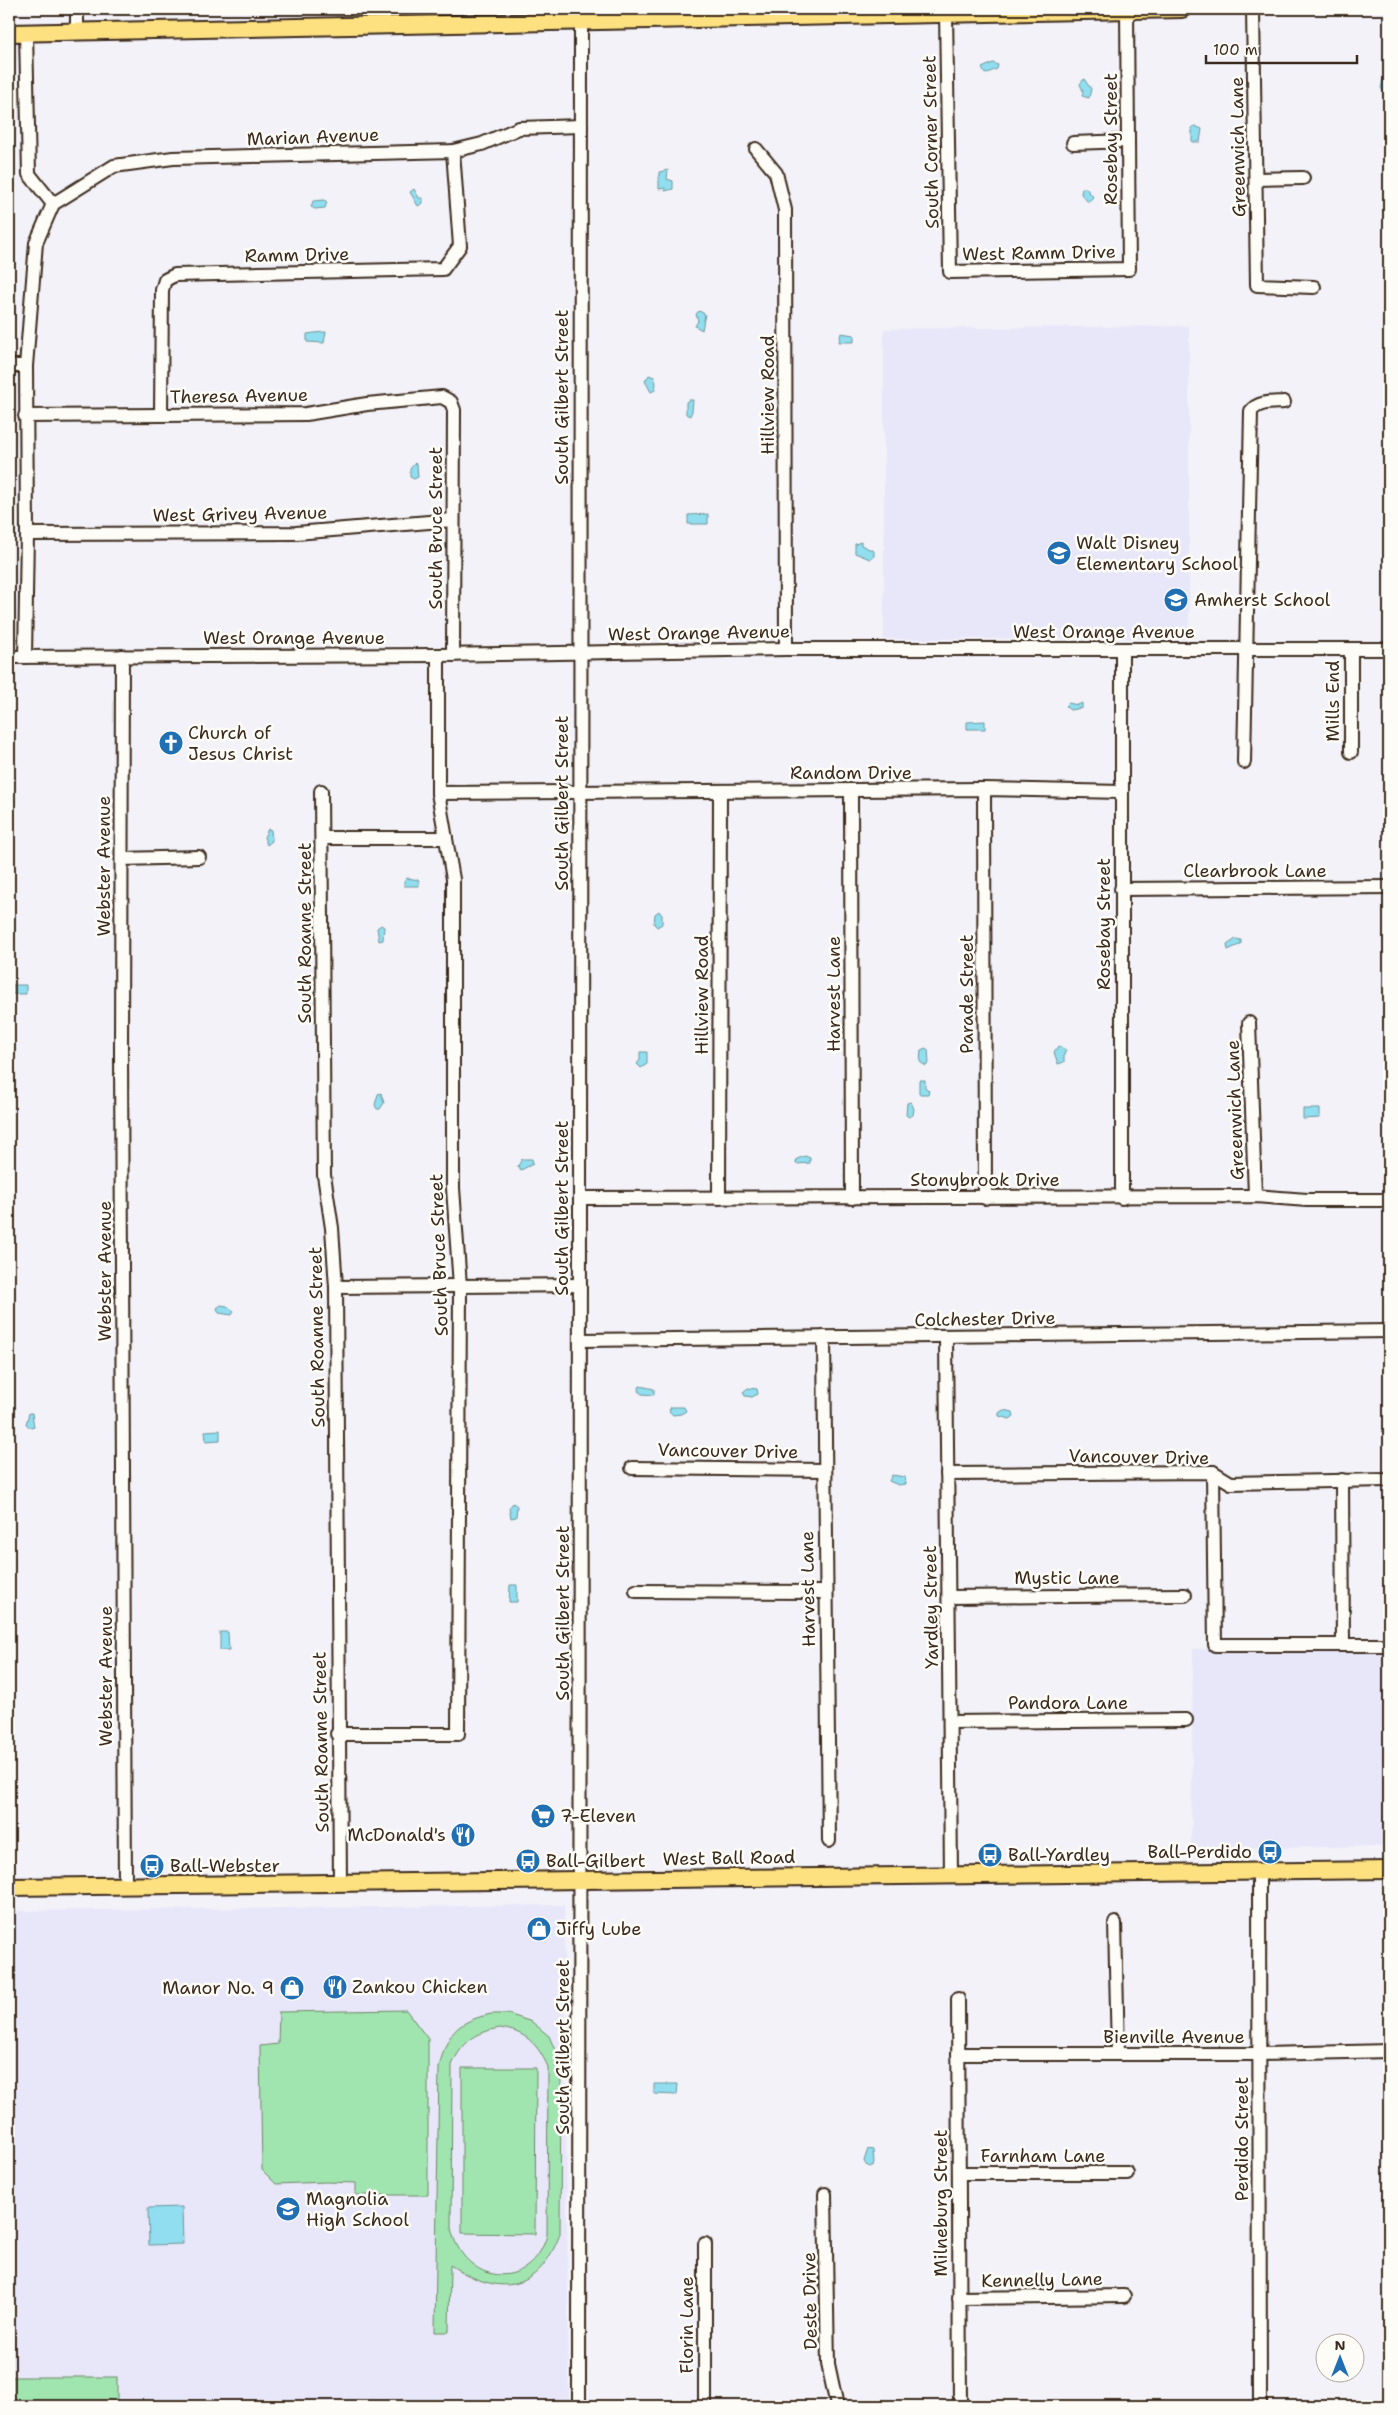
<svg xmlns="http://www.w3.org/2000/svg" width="1398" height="2415" font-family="'Shantell Sans',sans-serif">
	<rect width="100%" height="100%" fill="#f3f2f8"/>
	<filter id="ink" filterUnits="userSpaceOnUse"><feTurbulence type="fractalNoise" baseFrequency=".02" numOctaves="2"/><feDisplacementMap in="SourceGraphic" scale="10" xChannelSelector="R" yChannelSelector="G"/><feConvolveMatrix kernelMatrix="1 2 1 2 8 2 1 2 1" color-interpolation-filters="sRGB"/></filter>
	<g filter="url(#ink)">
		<g fill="#e8e6f9">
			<path d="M1189 326V638L884 639V329Z"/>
			<path d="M1193 1649 1389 1650V1846L1191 1849Z"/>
			<path d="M564 1905 569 2406H9V1911Z"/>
		</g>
		<g fill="#a0e5b0" stroke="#6e8867" fill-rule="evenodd">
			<path d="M406 2010 428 2039V2195H356V2183L326 2182 276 2184 262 2170 260 2046 278 2044 279 2012Z"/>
			<path d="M491 2014H508L532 2022 549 2036 561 2064 560 2234C538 2293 500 2297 450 2265L449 2332H435L439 2068C447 2033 456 2022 491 2014ZM500 2028C526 2032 537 2043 548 2067L547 2235C531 2293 463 2285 451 2228L452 2065C462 2042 476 2032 500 2028Z"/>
			<path d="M462 2068H536L535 2234 462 2233Z"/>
			<rect x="9" y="2377" width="108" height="29"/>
		</g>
		<g fill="#90deef" stroke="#6e969b">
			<path d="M993 63 998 65 997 69 985 74 982 68Z"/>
			<path d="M1387 78 1389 79V90L1385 94 1381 88 1383 80Z"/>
			<path d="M1084 79 1091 89 1089 98 1082 96 1083 91 1080 84Z"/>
			<path d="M1195 126 1202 129 1200 142H1192V127Z"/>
			<path d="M668 170 667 179 673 181V189L665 191V188L659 189V172Z"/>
			<path d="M1082 188H1086L1093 197 1088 202 1081 194Z"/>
			<path d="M414 189 419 198H423V203L418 206 410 192Z"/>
			<path d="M324 200 327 202 325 208 315 209 311 207 313 201Z"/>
			<path d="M699 311 705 314 702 330 695 326 698 321 696 314Z"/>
			<path d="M323 332H326L324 343 307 342V334Z"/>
			<path d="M841 333 854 335V342H839Z"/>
			<path d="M649 375 654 377 656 383 655 390 651 392 645 381Z"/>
			<path d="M689 400H693L692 411 690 416 686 414V402Z"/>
			<path d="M415 463 417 465 418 477 414 479 410 477V469Z"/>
			<path d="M708 514V524H688V515Z"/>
			<path d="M861 542V545L874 551V556L870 559 855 553V544Z"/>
			<path d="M1068 703 1078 705 1082 703V708L1070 710 1065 706Z"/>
			<path d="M985 721V729H967V722Z"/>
			<path d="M268 829 271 830 272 841 267 845 264 837Z"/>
			<path d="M407 878 419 880V886H404V881Z"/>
			<path d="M659 911 662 915V924L657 927 654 924 655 914Z"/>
			<path d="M381 925 384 927 383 940 379 941 377 928Z"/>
			<path d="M1236 939 1241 940V944L1228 950 1227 945Z"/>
			<path d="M12 985H26V994H13L11 992Z"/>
			<path d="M1058 1046 1066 1050 1064 1054V1062L1058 1064 1054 1052Z"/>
			<path d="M926 1048 928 1050 929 1063 926 1066 920 1062 921 1050Z"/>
			<path d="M640 1052H647V1064L641 1068 637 1064 640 1060Z"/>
			<path d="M919 1080H925V1087L929 1091 928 1094H919Z"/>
			<path d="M381 1093 384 1103 380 1109H377L375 1105 378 1094Z"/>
			<path d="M911 1102 914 1109 913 1115 909 1117 906 1115 907 1103Z"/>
			<path d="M1303 1109H1320V1118L1303 1119Z"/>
			<path d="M805 1156 810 1158V1163L796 1164 797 1159Z"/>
			<path d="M522 1159H532L533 1164 521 1170 518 1166Z"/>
			<path d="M221 1305 227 1306 234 1311 232 1315 219 1313 217 1308Z"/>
			<path d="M640 1386 654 1389V1395L642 1394 638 1391Z"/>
			<path d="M748 1388 757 1389 758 1394 752 1397 745 1396 743 1392Z"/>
			<path d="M671 1407H684L686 1411 681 1414 673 1415 669 1411Z"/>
			<path d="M1003 1410 1013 1412 1014 1416 1010 1419 999 1416V1413Z"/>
			<path d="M29 1413H32L34 1427 31 1428 26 1424Z"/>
			<path d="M220 1430V1440L206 1441 205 1431Z"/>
			<path d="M892 1475 905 1477 906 1484 898 1485 889 1481Z"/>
			<path d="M513 1503 517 1506 516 1517 511 1518 509 1508Z"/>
			<path d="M510 1585H517V1602H509Z"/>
			<path d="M220 1632H228L229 1650H220Z"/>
			<path d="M654 2084H678L677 2095 654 2094Z"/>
			<path d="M868 2149 873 2150 874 2164 870 2167 866 2165 864 2161Z"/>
			<path d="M182 2207 183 2244 149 2245 148 2208Z"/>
		</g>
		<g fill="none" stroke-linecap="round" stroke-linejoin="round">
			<path stroke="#6e969b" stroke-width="3" d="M17 9V11"/>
			<defs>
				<g id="minor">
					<path d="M77 9V31"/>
					<path d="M1253 9 1257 285 1314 287"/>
					<path d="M946 13 950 272 1129 269 1127 10"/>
					<path d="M1073 143 1128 141"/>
					<path d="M756 149 776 173 785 210 786 649"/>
					<path d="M1257 179 1303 178"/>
					<path d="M53 204 114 166 173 158 453 151 482 144 519 128 581 126"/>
					<path d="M9 366H26"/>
					<path d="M161 414 162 290 165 280 175 275 443 269 460 246 453 151"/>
					<path d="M25 416 306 414 367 404 442 397 451 402 454 410 453 655"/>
					<path d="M27 534 296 533 453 520"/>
					<path d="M1122 649V1198"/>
					<path d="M122 656 121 1055 125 1886"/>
					<path d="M9 657 438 655 786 649H1389"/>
					<path d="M25 657 27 534 26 366 36 243 53 204 29 174 26 32"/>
					<path d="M1351 752V650"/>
					<path d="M1244 762 1251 411C1259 401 1273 403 1284 402"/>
					<path d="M984 789 985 1198"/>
					<path d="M851 790 852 1198"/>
					<path d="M321 791 324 1175 332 1228 336 1287 340 1883"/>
					<path d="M438 793 984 789 1122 792"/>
					<path d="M323 838H446"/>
					<path d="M122 859 199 857"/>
					<path d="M1121 889 1389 887"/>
					<path d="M1249 1023 1255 1196"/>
					<path d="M580 1198 1255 1196 1307 1200H1389"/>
					<path d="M719 1198 720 791"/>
					<path d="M336 1287 580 1285"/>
					<path d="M824 1337 829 1841"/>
					<path d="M946 1337 951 1875"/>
					<path d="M580 1340 1389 1331"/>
					<path d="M632 1468 825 1470"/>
					<path d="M1213 1472 1215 1645H1389"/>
					<path d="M947 1474 1213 1472 1231 1483 1389 1480"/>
					<path d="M1342 1480 1343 1645"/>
					<path d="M636 1591 825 1592"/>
					<path d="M949 1597 1185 1595"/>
					<path d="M950 1722 1186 1720"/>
					<path d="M337 1734H458L460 1286 453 1188V879L438 793V655"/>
					<path d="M1259 1872 1260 2406"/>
					<path d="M1115 1923 1118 2054"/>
					<path d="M958 1999 960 2406"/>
					<path d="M958 2054H1260L1389 2051"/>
					<path d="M959 2173H1127"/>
					<path d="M825 2194 828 2364 837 2406"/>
					<path d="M705 2244V2406"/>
					<path d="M959 2298 1124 2296"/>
					<path d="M579 2406 581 9"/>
				</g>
				<g id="major">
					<path d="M9 33 1182 9"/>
					<path d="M9 1887 1389 1870"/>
				</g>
			</defs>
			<use href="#minor" stroke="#3b2a1e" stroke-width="16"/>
			<use href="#major" stroke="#3b2a1e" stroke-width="20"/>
			<use href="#minor" stroke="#fdfcf7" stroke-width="12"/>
			<use href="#major" stroke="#fde080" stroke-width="16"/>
		</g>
	</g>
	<defs>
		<symbol id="school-disc" viewBox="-11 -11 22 22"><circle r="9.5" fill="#1f6fb2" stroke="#fdfcf7"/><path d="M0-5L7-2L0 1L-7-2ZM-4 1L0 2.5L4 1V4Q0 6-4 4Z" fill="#fff"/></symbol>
		<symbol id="church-disc" viewBox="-11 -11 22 22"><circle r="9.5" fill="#1f6fb2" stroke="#fdfcf7"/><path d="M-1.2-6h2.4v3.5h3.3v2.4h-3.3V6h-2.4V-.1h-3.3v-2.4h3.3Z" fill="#fff"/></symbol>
		<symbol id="supermarket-disc" viewBox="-11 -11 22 22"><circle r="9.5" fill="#1f6fb2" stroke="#fdfcf7"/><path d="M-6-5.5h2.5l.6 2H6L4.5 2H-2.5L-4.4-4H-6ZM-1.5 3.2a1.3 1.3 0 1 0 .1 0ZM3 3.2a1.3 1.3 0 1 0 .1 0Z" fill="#fff"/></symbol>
		<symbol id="restaurant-disc" viewBox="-11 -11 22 22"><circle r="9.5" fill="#1f6fb2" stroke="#fdfcf7"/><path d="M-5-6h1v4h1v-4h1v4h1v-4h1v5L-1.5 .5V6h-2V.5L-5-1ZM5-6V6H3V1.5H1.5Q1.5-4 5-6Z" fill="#fff"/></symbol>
		<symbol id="bus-disc" viewBox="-11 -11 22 22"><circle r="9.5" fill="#1f6fb2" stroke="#fdfcf7"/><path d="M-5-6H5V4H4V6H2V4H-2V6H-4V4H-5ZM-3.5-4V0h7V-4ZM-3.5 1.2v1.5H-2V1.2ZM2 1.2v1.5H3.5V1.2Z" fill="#fff"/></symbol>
		<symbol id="shop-disc" viewBox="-11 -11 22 22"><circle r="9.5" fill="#1f6fb2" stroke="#fdfcf7"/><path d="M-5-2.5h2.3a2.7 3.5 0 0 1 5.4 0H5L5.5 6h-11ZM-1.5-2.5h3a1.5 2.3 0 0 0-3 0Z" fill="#fff"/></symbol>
	</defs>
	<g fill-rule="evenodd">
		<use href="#school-disc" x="1045" y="539" width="28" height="28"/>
		<use href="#school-disc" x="1162" y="586" width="28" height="28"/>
		<use href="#church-disc" x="157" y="729" width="28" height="28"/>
		<use href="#supermarket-disc" x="529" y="1802" width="28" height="28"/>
		<use href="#restaurant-disc" x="449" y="1821" width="28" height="28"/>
		<use href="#bus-disc" x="1256" y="1838" width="28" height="28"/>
		<use href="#bus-disc" x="976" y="1841" width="28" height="28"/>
		<use href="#bus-disc" x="514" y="1847" width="28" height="28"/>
		<use href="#bus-disc" x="138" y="1852" width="28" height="28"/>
		<use href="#shop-disc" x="525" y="1915" width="28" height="28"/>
		<use href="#restaurant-disc" x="321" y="1973" width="28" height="28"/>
		<use href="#shop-disc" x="278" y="1974" width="28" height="28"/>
		<use href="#school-disc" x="274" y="2195" width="28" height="28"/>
	</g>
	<g text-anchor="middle" stroke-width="5" stroke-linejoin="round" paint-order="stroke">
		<g font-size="18" fill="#3b2a1e" stroke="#fdfcf7">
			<text transform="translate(313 137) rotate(-2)" y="6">Marian Avenue</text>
			<text transform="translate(1111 139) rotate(-90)" y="6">Rosebay Street</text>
			<text transform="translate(931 142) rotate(-91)" y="6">South Corner Street</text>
			<text transform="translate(1238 147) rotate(-91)" y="6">Greenwich Lane</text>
			<text transform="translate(1039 253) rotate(-1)" y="6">West Ramm Drive</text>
			<text transform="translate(297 255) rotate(-1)" y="6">Ramm Drive</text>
			<text transform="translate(768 395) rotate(-90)" y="6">Hillview Road</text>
			<text transform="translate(239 396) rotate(-1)" y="6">Theresa Avenue</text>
			<text transform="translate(562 397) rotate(-90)" y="6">South Gilbert Street</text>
			<text transform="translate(240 514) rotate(-1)" y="6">West Grivey Avenue</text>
			<text transform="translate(436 528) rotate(-90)" y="6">South Bruce Street</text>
			<text x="1104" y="638">West Orange Avenue</text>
			<text transform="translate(699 633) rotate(-1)" y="6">West Orange Avenue</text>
			<text x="294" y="644">West Orange Avenue</text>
			<text transform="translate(1333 701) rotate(-90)" y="6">Mills End</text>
			<text x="851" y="779">Random Drive</text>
			<text transform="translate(562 803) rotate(-90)" y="6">South Gilbert Street</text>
			<text transform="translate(104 866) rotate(-90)" y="6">Webster Avenue</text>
			<text x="1255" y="877">Clearbrook Lane</text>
			<text transform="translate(1104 924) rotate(-90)" y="6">Rosebay Street</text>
			<text transform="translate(305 933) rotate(-90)" y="6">South Roanne Street</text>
			<text transform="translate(834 994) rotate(-90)" y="6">Harvest Lane</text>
			<text transform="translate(967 994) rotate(-90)" y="6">Parade Street</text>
			<text transform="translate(702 995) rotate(-90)" y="6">Hillview Road</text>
			<text transform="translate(1235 1110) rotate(-92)" y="6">Greenwich Lane</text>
			<text x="985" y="1186">Stonybrook Drive</text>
			<text transform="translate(562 1208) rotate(-90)" y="6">South Gilbert Street</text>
			<text transform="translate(439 1255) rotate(-92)" y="6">South Bruce Street</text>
			<text transform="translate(105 1271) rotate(-90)" y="6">Webster Avenue</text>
			<text transform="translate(985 1319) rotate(-1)" y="6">Colchester Drive</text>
			<text transform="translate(317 1337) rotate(-91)" y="6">South Roanne Street</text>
			<text transform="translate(728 1451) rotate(1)" y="6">Vancouver Drive</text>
			<text transform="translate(1139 1457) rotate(1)" y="6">Vancouver Drive</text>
			<text x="1067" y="1584">Mystic Lane</text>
			<text transform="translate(808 1589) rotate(-91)" y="6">Harvest Lane</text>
			<text transform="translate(931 1607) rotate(-91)" y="6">Yardley Street</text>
			<text transform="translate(563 1613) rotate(-90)" y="6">South Gilbert Street</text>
			<text transform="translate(106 1676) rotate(-90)" y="6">Webster Avenue</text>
			<text x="1068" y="1709">Pandora Lane</text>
			<text transform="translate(321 1742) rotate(-91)" y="6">South Roanne Street</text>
			<text transform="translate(729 1858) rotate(-1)" y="6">West Ball Road</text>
			<text x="1174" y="2043">Bienville Avenue</text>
			<text transform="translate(563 2047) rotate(-90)" y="6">South Gilbert Street</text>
			<text transform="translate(1242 2139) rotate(-90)" y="6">Perdido Street</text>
			<text x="1043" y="2162">Farnham Lane</text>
			<text transform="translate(941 2203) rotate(-90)" y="6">Milneburg Street</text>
			<text transform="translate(1042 2280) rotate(-1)" y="6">Kennelly Lane</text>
			<text transform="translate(810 2301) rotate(-91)" y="6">Deste Drive</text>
			<text transform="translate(687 2325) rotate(-90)" y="6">Florin Lane</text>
		</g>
		<g font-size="18" fill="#3b2a1e" stroke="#fdfcf7" text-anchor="start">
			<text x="1076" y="549">Walt Disney<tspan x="1076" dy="21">Elementary School</tspan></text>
			<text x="1194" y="606">Amherst School</text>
			<text x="188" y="739">Church of<tspan x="188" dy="21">Jesus Christ</tspan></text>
			<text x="560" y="1822">7-Eleven</text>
			<text x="446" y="1841" text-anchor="end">McDonald's</text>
			<text x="1252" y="1858" text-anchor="end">Ball-Perdido</text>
			<text x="1008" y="1861">Ball-Yardley</text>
			<text x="546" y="1867">Ball-Gilbert</text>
			<text x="170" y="1872">Ball-Webster</text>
			<text x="556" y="1935">Jiffy Lube</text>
			<text x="352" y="1993">Zankou Chicken</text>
			<text x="274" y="1994" text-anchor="end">Manor No. 9</text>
			<text x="306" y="2205">Magnolia<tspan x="306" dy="21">High School</tspan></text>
		</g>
	</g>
	<rect width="1398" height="2415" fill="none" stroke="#fdfcf7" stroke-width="30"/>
	<rect x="15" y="15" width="1368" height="2385" fill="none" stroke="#3b2a1e" stroke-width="2" filter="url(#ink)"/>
	<g transform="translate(1340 2358)"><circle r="24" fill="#fdfcf7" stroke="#afa8a0"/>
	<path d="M0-4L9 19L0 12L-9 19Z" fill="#1f6fb2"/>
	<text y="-8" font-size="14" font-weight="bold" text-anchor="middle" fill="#3b2a1e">N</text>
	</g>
	<path d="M1206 55v8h151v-8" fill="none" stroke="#3b2a1e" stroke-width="2.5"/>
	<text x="1213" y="55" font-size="15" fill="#3b2a1e" stroke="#fdfcf7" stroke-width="4" paint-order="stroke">100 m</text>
</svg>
